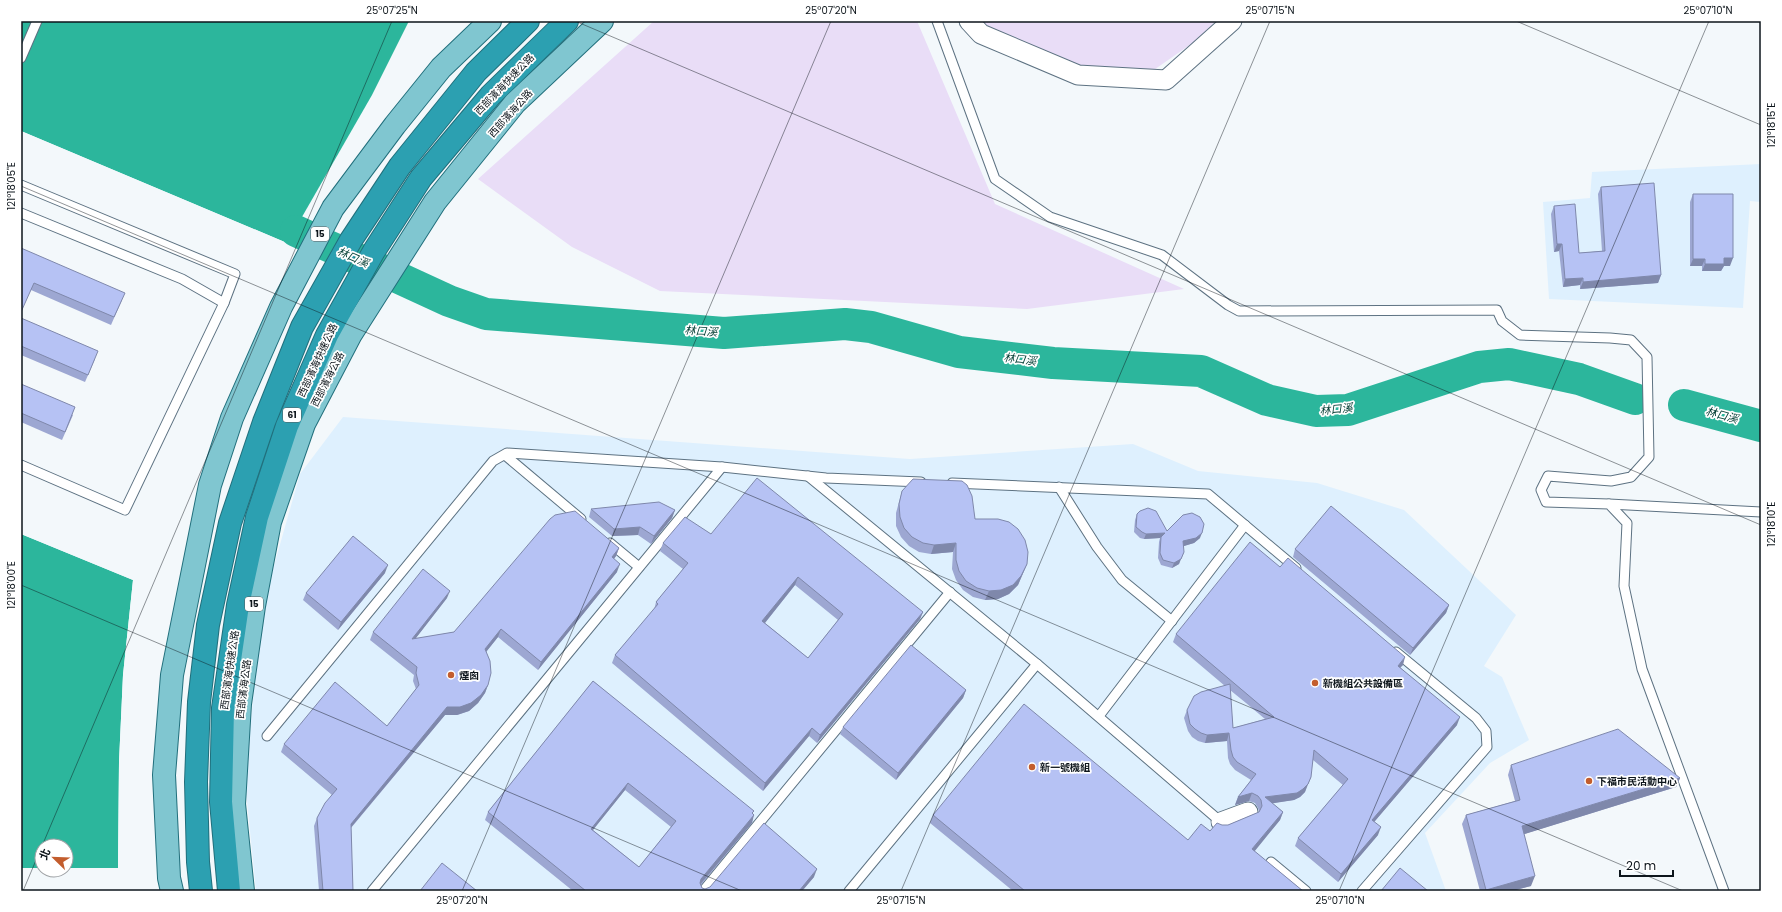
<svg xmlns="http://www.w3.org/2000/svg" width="1782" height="912" font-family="Poppins,'Noto Sans TC',sans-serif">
	<rect width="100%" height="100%" fill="#f3f8fb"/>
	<g fill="#def0fe">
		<path d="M1761 164V202L1750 201 1743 308 1549 299 1543 202 1590 198 1592 172Z"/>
		<path d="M343 417 910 459 1133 444 1198 471 1317 483 1404 510 1516 615 1484 666 1502 677 1529 740 1490 763 1425 833 1446 891H256L245 781 262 608 300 474Z"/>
	</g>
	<g fill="#e9ddf7">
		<path d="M654 21H917L995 204 1184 289 1027 309 660 291 572 247 478 179Z"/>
		<path d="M973 21H1216L1194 42 1148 74 1120 77 1030 53Z"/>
	</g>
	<g fill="#2cb69c">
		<path d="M21 21H409L372 95 287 243 21 131Z"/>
		<path d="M21 534 133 580 123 675 119 762 118 868H66V846H42V868H21Z"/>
	</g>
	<g fill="#f3f8fb">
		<path d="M21 131 287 243 286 245 21 133Z"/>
		<path d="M21 532 135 580 125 675 121 762 120 868 119 870H65L66 868H118L119 762 123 675 133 580 21 534Z"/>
	</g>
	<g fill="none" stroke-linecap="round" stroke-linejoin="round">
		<g stroke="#2cb69c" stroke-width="32">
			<path d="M296 231 307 236"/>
			<path d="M326 245 380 269"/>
			<path d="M399 278 449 301 486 314 724 333 845 324 871 327 959 352 1053 363 1201 371 1267 400 1316 411 1348 410 1479 367 1509 364 1579 379 1635 399"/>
			<path d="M1684 405 1761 426"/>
		</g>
		<defs>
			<g id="lane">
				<path d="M937 21 995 179 1050 217 1162 255 1228 305 1239 311 1497 310 1502 321 1520 335 1610 338 1631 340 1647 357 1649 457 1631 477 1611 481 1548 476 1541 490 1546 502 1609 504 1627 523 1624 586 1642 669 1724 891"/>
				<path d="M21 58 37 21"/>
				<path d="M21 185 235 274 224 303 125 510 21 465"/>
				<path d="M21 213 182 279 224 303"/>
				<path d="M505 455 581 519"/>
				<path d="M808 476 1037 664"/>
				<path d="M952 483 1208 494 1296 568"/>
				<path d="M1059 487 1097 547 1122 580 1172 621"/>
				<path d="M1609 504 1761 512"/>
				<path d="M610 543 639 567"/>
				<path d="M1099 716 1245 525"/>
				<path d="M267 736 493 461 507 453 722 467 826 478 921 482"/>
				<path d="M1271 862 1306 891"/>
				<path d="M372 891 722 467"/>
				<path d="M703 891 950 592"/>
				<path d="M849 891 1037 664 1221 822"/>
				<path d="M1362 891 1487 747 1486 731 1476 718 1396 652"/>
			</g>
			<g id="street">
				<path d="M969 21 981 34 1078 75 1166 80 1232 21"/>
				<path d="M1221 822 1248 812"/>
			</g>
			<g id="primary">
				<path d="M172 891 169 878 164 775 172 675 210 485 232 418 281 307 333 208 395 125 441 68 490 21"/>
				<path d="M243 891 234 804 240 704 254 606 270 522 304 424 351 334 435 202 515 103 602 21"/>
			</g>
			<g id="highway">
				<path d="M201 891 198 862 196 782 199 702 208 625 230 523 264 422 302 327 351 240 400 166 476 72 528 21"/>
				<path d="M229 891 221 802 223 708 238 605 257 517 287 426 327 335 374 251 421 178 491 95 567 21"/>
			</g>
		</defs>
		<use href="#lane" stroke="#5d7282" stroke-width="11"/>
		<use href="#street" stroke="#5d7282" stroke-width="21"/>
		<use href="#primary" stroke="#216f7c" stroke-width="24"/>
		<use href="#highway" stroke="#216f7c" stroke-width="24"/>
		<use href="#lane" stroke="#fff" stroke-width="9"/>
		<use href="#street" stroke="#fff" stroke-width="19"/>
		<use href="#primary" stroke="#80c6d0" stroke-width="22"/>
		<use href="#highway" stroke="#2ca0b1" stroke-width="22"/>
	</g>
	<g fill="#9da7d2" fill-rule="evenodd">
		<path d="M1601 187 1661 275 1658 283 1580 289V285L1563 287 1559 251 1554 252 1551 214 1554 206 1579 253 1602 251 1598 194Z"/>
		<path d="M1693 194 1730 266H1724L1721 271H1702V266H1690V202Z"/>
		<path d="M21 248 122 300 111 325 31 290Z"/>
		<path d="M21 318 95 359 85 382 21 355Z"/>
		<path d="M21 384 73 415 62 440 21 422Z"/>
		<path d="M902 491 975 519 1027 564 1018 585 1009 594 998 599 985 600 973 597 963 590 956 580 952 569 953 552 931 554 919 552 909 546 901 537 896 526V513Z"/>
		<path d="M591 509 675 510 672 518 651 544 638 535 612 536 589 517Z"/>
		<path d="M1137 514 1167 531 1200 538 1194 543 1183 546 1179 564 1172 568 1161 565 1158 558 1159 542 1160 538 1144 539 1140 538 1134 532 1135 520Z"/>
		<path d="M711 534 923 612 920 619 817 743 809 736 763 791 612 663 615 655 654 610 656 602 683 569 660 551 663 543ZM795 585 838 620 808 658 765 623Z"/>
		<path d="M619 548 616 556 614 559 617 572 538 670 498 637 486 652 488 685 485 693 478 703 469 711 457 715H445L351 828 353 891H319L314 826 317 818 332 795 281 752 284 744 387 726 416 689 413 681 414 675 370 640 373 632 447 598 415 639 454 632Z"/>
		<path d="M1295 549 1449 605 1446 613 1410 655 1293 557Z"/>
		<path d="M1280 567 1403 665 1400 667 1457 725 1374 822 1378 835 1338 882 1295 846 1298 838 1343 785 1313 760 1305 792 1300 797 1294 800 1272 803 1283 812 1280 820 1254 851 1303 891H1013L930 823 933 815 1188 840 1222 825H1228L1259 812 1258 808 1255 803 1249 801 1235 805 1238 797 1251 780 1235 770 1230 764 1228 758 1227 741 1205 743 1198 741 1192 737 1188 731 1184 718 1187 710 1225 686 1173 642 1176 634ZM1230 690 1246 703 1265 719 1233 728Z"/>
		<path d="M385 573 338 630 303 600 306 593Z"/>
		<path d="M593 681 753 814 752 823 701 885 702 888 705 889 814 877 802 891H573L485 820 488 812ZM625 790 671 827 639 867 593 830Z"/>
		<path d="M966 690 963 698 896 780 840 734 843 727Z"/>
		<path d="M1511 765 1680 778 1676 787 1524 834 1531 886 1512 891H1480L1462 824 1466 815 1515 801 1508 775Z"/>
	</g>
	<g fill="#7f88ab">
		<path d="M1557 244H1562L1559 251 1554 252Z"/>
		<path d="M1724 258H1733L1730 266H1724L1721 271H1702L1705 264Z"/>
		<path d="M1693 259H1705L1702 266H1690Z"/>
		<path d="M1661 275 1658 283 1580 289 1583 282Z"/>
		<path d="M1583 278 1580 285 1563 287 1565 279Z"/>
		<path d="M675 510 672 518 651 544 654 536Z"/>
		<path d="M640 527 638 535 612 536 614 529Z"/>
		<path d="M1165 533 1160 538 1144 539 1146 534Z"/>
		<path d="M1202 533 1200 538 1194 543 1181 547 1183 541Z"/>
		<path d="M956 543 953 552 931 554 934 545Z"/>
		<path d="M619 548 616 556 609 565 612 557Z"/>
		<path d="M1184 552 1179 564 1172 568 1174 563Z"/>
		<path d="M620 564 617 572 538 670 541 662Z"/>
		<path d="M1027 564 1018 585 1009 594 998 599 985 600 989 591Z"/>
		<path d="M388 565 385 573 338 630 341 622Z"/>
		<path d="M798 577 795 585 760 629 762 621Z"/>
		<path d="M450 591 447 598 409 647 412 639Z"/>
		<path d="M1449 605 1446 613 1410 655 1413 648Z"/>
		<path d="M923 612 920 619 817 743 820 735Z"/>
		<path d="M501 629 498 637 482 657 485 649Z"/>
		<path d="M1405 657 1403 665 1395 673 1398 666Z"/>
		<path d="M488 685 485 693 478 703 469 711 457 715H445L348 831 351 824 447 707Z"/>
		<path d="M966 690 963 698 896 780 898 773Z"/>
		<path d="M1460 717 1457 725 1369 828 1372 820Z"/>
		<path d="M812 728 809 736 763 791 765 783Z"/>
		<path d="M1229 733 1227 741 1205 743 1207 735Z"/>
		<path d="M1311 777 1305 792 1300 797 1294 800 1262 805 1265 797Z"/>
		<path d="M1680 778 1676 787 1518 836 1522 826Z"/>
		<path d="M628 783 625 790 588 836 591 829Z"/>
		<path d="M1252 793 1249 801 1235 805 1238 797Z"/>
		<path d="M1283 812 1280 820 1250 857 1252 849Z"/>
		<path d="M754 815 752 823 698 887 701 879Z"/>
		<path d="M1381 827 1378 835 1338 882 1341 874Z"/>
		<path d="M817 869 814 877 802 891H799Z"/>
		<path d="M1535 876 1531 886 1512 891H1485L1486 890Z"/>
	</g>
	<g fill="#b6c2f4" stroke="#7f88ab" fill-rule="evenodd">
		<path d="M1654 183 1661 275 1583 282V278L1565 279 1562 244H1557L1554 206 1575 204 1579 253 1605 251 1601 187Z"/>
		<path d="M1693 194H1733V258H1724V264H1705V259H1693Z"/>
		<path d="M21 248 125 293 114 317 34 283 21 312Z"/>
		<path d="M21 318 98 351 88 375 21 346Z"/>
		<path d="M21 384 75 407 65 432 21 413Z"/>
		<path d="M757 478 923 612 820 735 812 728 765 783 615 655 658 604 656 602 688 563 663 543 685 517 711 534ZM798 577 843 614 808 658 762 621Z"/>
		<path d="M913 479 962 481 967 485 972 496 975 519H998L1009 522 1018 529 1025 540 1028 552 1027 564 1021 576 1013 585 1001 590 989 591 977 588 966 581 959 571 956 560V543L934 545 923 543 912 537 904 528 900 517 899 504 902 491Z"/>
		<path d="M659 502 675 510 654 536 640 527 614 529 591 509Z"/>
		<path d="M1331 506 1449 605 1413 648 1295 549Z"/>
		<path d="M1148 508 1156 511 1167 531 1183 515 1192 513 1200 517 1204 524 1202 533 1196 538 1183 541 1184 552 1181 559 1174 563 1163 560 1160 553 1161 537 1165 533 1146 534 1142 532 1136 527 1137 514 1140 511Z"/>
		<path d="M575 511 619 548 612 557 620 564 541 662 501 629 485 649 490 661 491 673 488 685 481 695 471 703 460 707H447L351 824 353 891H323L317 818 325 803 337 789 284 744 335 682 387 726 419 685 416 673 417 667 373 632 423 569 450 591 412 639 454 632 550 519 555 515Z"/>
		<path d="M353 536 388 565 341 622 306 593Z"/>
		<path d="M1250 542 1280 567 1288 558 1405 657 1398 666 1460 717 1372 820 1381 827 1341 874 1298 838 1348 779 1314 750 1311 777 1308 784 1303 789 1297 793 1265 797 1283 812 1252 849 1303 891H1025L933 815 1024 704 1188 840 1201 824 1210 831 1217 823 1222 825H1228L1259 812 1262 806 1261 800 1258 796 1252 793 1238 797 1256 774 1237 762 1233 757 1231 750 1229 733 1207 735 1201 733 1195 729 1190 724 1187 710 1194 696 1201 692 1230 684 1233 728 1274 717 1176 634Z"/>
		<path d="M911 645 966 690 898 773 843 727Z"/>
		<path d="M593 681 754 811 752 813 754 815 701 879 700 883 702 888 705 889 710 887 764 823 817 869 799 891H586L488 812ZM628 783 676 821 639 867 591 829Z"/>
		<path d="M1618 729 1680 778 1522 826 1535 876 1486 890 1466 815 1520 800 1511 765Z"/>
		<path d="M442 863 477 891H420Z"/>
		<path d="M1400 868 1428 891H1381Z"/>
	</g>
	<path fill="none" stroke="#0d151b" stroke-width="1" stroke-opacity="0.45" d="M575 21 1761 525M1516 21 1761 125M21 186 1683 891M21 585 742 891M42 846 392 21M23 891 42 846M462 891 831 21M901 891 1270 21M1339 891 1709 21"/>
	<g fill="#c35d2d" stroke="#fff" stroke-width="1.5">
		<circle cx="451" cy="675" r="4"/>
		<circle cx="1315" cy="683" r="4"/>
		<circle cx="1032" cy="767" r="4"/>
		<circle cx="1589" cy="781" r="4"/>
	</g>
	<g text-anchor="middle" stroke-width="3.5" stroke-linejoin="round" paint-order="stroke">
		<g fill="#fff" stroke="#565b5f" stroke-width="1">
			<rect x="311" y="227" width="18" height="14" rx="3"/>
			<rect x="283" y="408" width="18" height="14" rx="3"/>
			<rect x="245" y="597" width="18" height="14" rx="3"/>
		</g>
		<g font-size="9" font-weight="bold" fill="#0d151b">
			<text x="320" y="237">15</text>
			<text x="292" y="418">61</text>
			<text x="254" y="607">15</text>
		</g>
		<g font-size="10" fill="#0d151b" stroke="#fff">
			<text transform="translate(504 84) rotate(-46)" y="4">西部濱海快速公路</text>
			<text transform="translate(510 113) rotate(-48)" y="4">西部濱海公路</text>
			<text transform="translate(317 360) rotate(-65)" y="4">西部濱海快速公路</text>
			<text transform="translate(327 379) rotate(-63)" y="4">西部濱海公路</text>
			<text transform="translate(229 670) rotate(-82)" y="4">西部濱海快速公路</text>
			<text transform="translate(243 689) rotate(-83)" y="4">西部濱海公路</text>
		</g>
		<g font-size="10" font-weight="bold" fill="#0d151b" stroke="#fff" text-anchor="start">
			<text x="459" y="679">煙囪</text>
			<text x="1323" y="687">新機組公共設備區</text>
			<text x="1040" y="771">新一號機組</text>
			<text x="1597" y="785">下福市民活動中心</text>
		</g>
		<g font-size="11" font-style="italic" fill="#003c32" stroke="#fff">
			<text transform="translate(353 257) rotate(24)" y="4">林口溪</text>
			<text transform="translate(701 331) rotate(4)" y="4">林口溪</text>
			<text transform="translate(1020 359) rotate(7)" y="4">林口溪</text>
			<text transform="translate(1336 409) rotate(-6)" y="4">林口溪</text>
			<text transform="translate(1722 415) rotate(15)" y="4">林口溪</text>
		</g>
	</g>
	<rect width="1782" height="912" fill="none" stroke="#ffffff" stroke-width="44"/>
	<g transform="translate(54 858) rotate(293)"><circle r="19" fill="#ffffff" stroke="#9ea1a4"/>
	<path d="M0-3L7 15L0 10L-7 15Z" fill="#c35d2d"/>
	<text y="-6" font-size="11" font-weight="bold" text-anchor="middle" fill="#0d151b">北</text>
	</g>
	<path d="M1620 870v6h53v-6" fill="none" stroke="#0d151b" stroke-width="2"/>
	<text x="1626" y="870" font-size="12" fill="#0d151b" stroke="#ffffff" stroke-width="3" paint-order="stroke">20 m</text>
	<rect x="22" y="22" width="1738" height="868" fill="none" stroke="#0d151b" stroke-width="1.5"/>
	<g font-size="10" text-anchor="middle" fill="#0d151b">
		<text x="392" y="14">25°07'25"N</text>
		<text x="831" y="14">25°07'20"N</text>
		<text x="1270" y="14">25°07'15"N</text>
		<text x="1708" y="14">25°07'10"N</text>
		<text transform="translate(1771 125) rotate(-90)" y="4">121°18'15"E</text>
		<text transform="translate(11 186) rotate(-90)" y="4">121°18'05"E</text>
		<text transform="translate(1771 524) rotate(-90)" y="4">121°18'10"E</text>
		<text transform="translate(11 585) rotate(-90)" y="4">121°18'00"E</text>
		<text x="462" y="904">25°07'20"N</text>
		<text x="901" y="904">25°07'15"N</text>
		<text x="1340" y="904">25°07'10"N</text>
	</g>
</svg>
